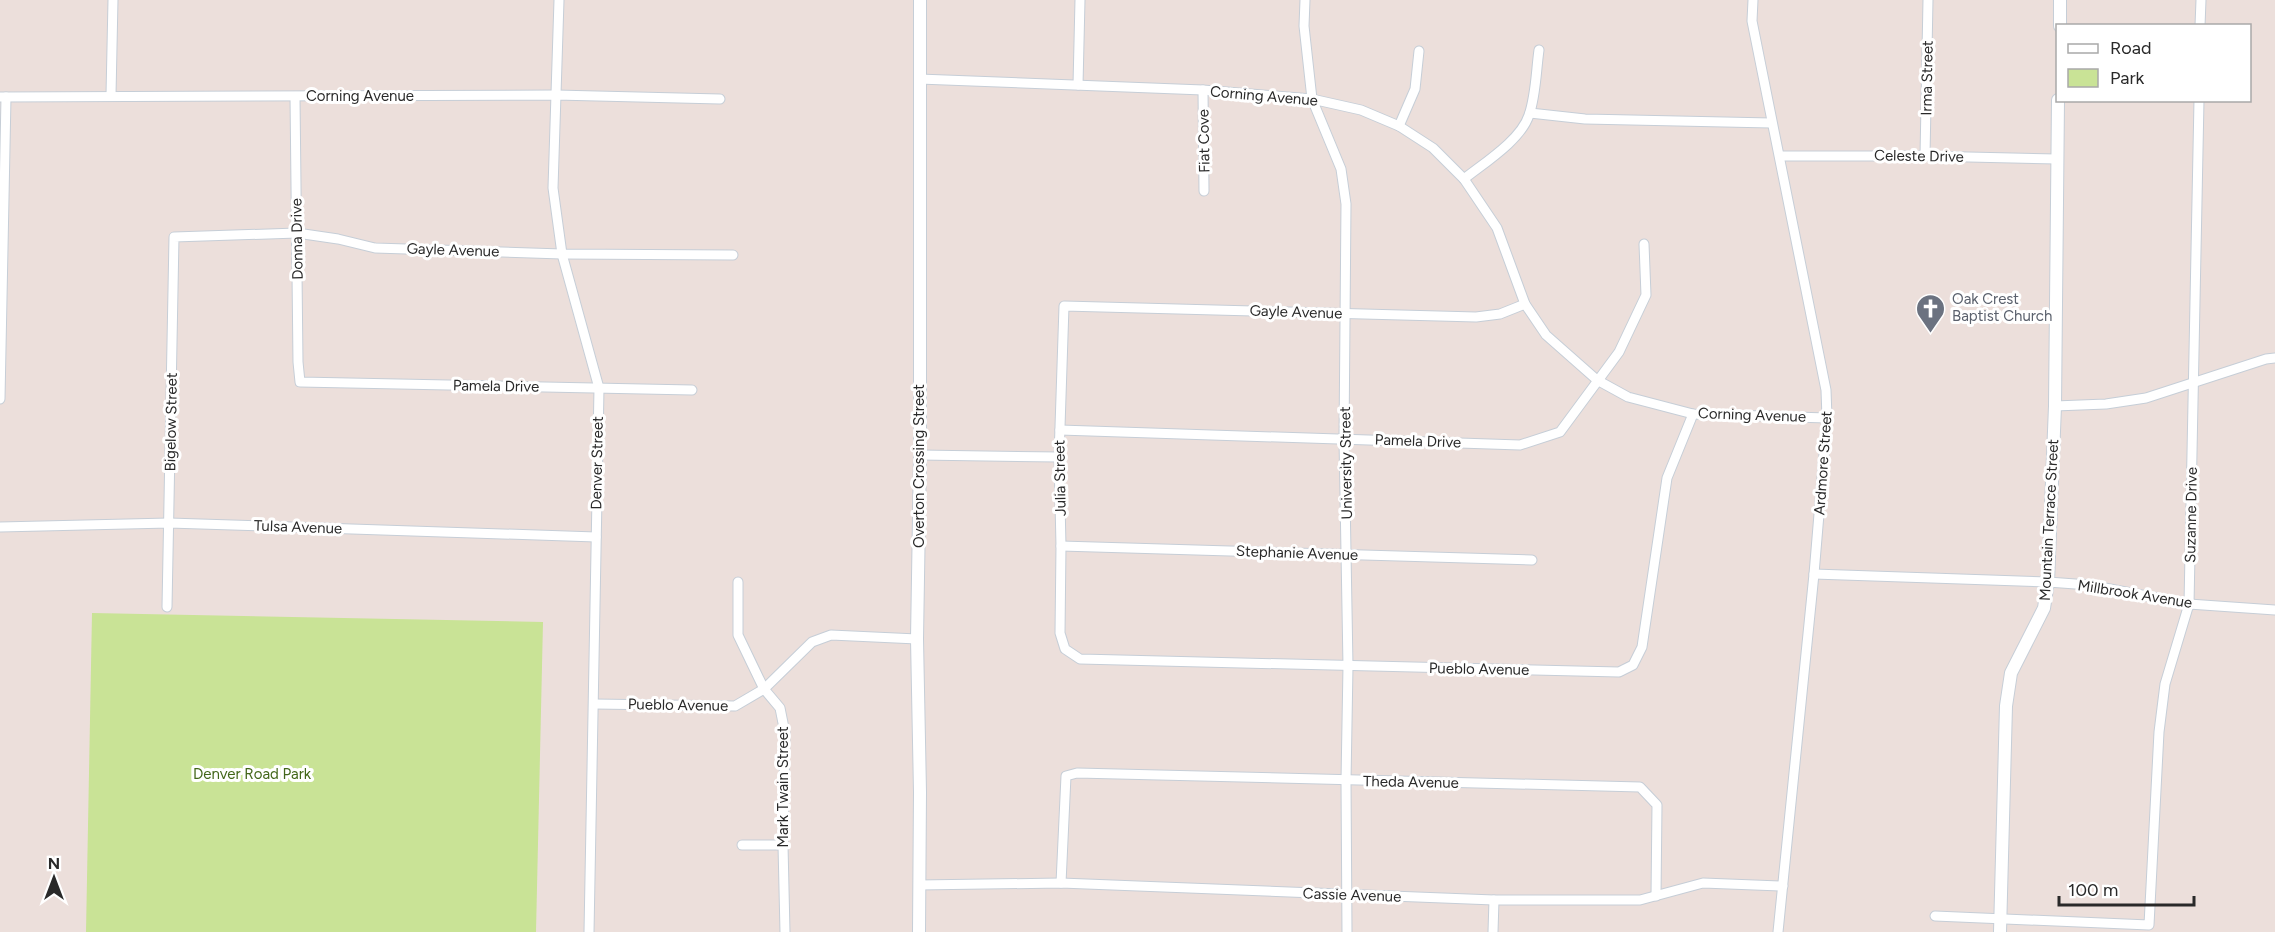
<svg xmlns="http://www.w3.org/2000/svg" width="2275" height="932" font-family="Figtree,sans-serif">
	<rect width="100%" height="100%" fill="#ecdfdb"/>
	<path fill="#c9e396" d="M92 613 543 622 536 932H86Z"/>
	<g fill="none" stroke-linecap="round" stroke-linejoin="round">
		<defs>
			<g id="minor">
				<path d="M559 0 553 188 562 254 599 388 589 932"/>
				<path d="M1305 0 1304 26 1312 99 1341 169 1346 204 1344 439 1348 666 1346 781 1347 932"/>
				<path d="M1753 0 1752 21 1826 390 1827 418 1814 574 1778 932"/>
				<path d="M2200 26 2201 0"/>
				<path d="M919 79 1203 90 1312 99 1361 110 1399 126 1433 148 1464 179 1497 228 1525 304 1546 335 1597 380 1628 397 1693 414 1827 418"/>
				<path d="M1078 85 1080 0"/>
				<path d="M1203 90 1204 191"/>
				<path d="M111 95 113 0"/>
				<path d="M0 97 556 95 720 99"/>
				<path d="M295 97 298 362 300 382 692 390"/>
				<path d="M1530 113 1585 119 1771 123"/>
				<path d="M1399 126 1415 89 1419 51"/>
				<path d="M1780 156H1925L2057 159"/>
				<path d="M1925 156 1928 0"/>
				<path d="M1464 179C1484 163 1521 140 1529 115 1536 95 1536 71 1539 50"/>
				<path d="M1525 304 1500 314 1476 317 1064 306 1059 457 1061 546 1060 633 1065 649 1080 659 1619 672 1633 665 1642 647 1667 478 1693 414"/>
				<path d="M0 399 6 97"/>
				<path d="M2055 406 2106 404 2146 398 2266 359 2275 358"/>
				<path d="M1060 430 1520 445 1560 432 1619 352 1646 295 1644 244"/>
				<path d="M920 455 1059 457"/>
				<path d="M0 527 169 523 596 537"/>
				<path d="M1061 546 1532 560"/>
				<path d="M1814 574 2048 582 2089 585 2189 604 2275 610"/>
				<path d="M738 582V635L764 689 780 708 785 733 783 845 785 932"/>
				<path d="M167 607 174 237 297 233 338 239 375 248 562 254 733 255"/>
				<path d="M594 704 735 706 764 689 812 642 831 635 917 639"/>
				<path d="M742 845H783"/>
				<path d="M1061 883 1066 776 1077 773 1640 787 1657 805 1656 896"/>
				<path d="M919 885 1061 883 1494 900H1640L1703 883 1783 886"/>
				<path d="M1935 916 2149 925 2159 732 2165 684 2189 604 2199 100"/>
				<path d="M1493 932 1494 900"/>
			</g>
			<g id="tertiary">
				<path d="M2060 26V0"/>
				<path d="M919 932 920 792 917 639 920 455V0"/>
				<path d="M2000 932 2006 706 2011 673 2044 608 2048 582 2055 406 2058 100"/>
			</g>
		</defs>
		<use href="#minor" stroke="#c6ced7" stroke-width="11"/>
		<use href="#tertiary" stroke="#c6ced7" stroke-width="14"/>
		<use href="#minor" stroke="#fff" stroke-width="9"/>
		<use href="#tertiary" stroke="#fff" stroke-width="12"/>
	</g>
	<defs>
		<symbol id="church-pin" viewBox="-11 -11 22 30"><path d="M0 17L-7.5 6A9.5 9.5 0 1 1 7.5 6Z" fill="#6b7280" stroke="#fff"/><path d="M-1.2-6h2.4v3.5h3.3v2.4h-3.3V6h-2.4V-.1h-3.3v-2.4h3.3Z" fill="#fff"/></symbol>
	</defs>
	<g fill-rule="evenodd">
		<use href="#church-pin" x="1914" y="292" width="33" height="45"/>
	</g>
	<g text-anchor="middle" stroke-width="6" stroke-linejoin="round" paint-order="stroke">
		<g font-size="15" fill="#292929" stroke="#fff">
			<text transform="translate(1927 78) rotate(-89)" y="5">Irma Street</text>
			<text x="360" y="101">Corning Avenue</text>
			<text transform="translate(1264 96) rotate(5)" y="5">Corning Avenue</text>
			<text transform="translate(1204 141) rotate(-91)" y="5">Fiat Cove</text>
			<text transform="translate(1919 156) rotate(1)" y="5">Celeste Drive</text>
			<text transform="translate(297 239) rotate(-91)" y="5">Donna Drive</text>
			<text transform="translate(453 250) rotate(2)" y="5">Gayle Avenue</text>
			<text transform="translate(1296 312) rotate(2)" y="5">Gayle Avenue</text>
			<text transform="translate(496 386) rotate(1)" y="5">Pamela Drive</text>
			<text transform="translate(1752 415) rotate(2)" y="5">Corning Avenue</text>
			<text transform="translate(171 422) rotate(-89)" y="5">Bigelow Street</text>
			<text transform="translate(1418 441) rotate(2)" y="5">Pamela Drive</text>
			<text transform="translate(597 463) rotate(-89)" y="5">Denver Street</text>
			<text transform="translate(1346 463) rotate(-91)" y="5">University Street</text>
			<text transform="translate(1823 463) rotate(-86)" y="5">Ardmore Street</text>
			<text transform="translate(919 466) rotate(-90)" y="5">Overton Crossing Street</text>
			<text transform="translate(1060 478) rotate(-91)" y="5">Julia Street</text>
			<text transform="translate(2191 515) rotate(-89)" y="5">Suzanne Drive</text>
			<text transform="translate(2049 520) rotate(-87)" y="5">Mountain Terrace Street</text>
			<text transform="translate(298 527) rotate(2)" y="5">Tulsa Avenue</text>
			<text transform="translate(1297 553) rotate(2)" y="5">Stephanie Avenue</text>
			<text transform="translate(2135 594) rotate(9)" y="5">Millbrook Avenue</text>
			<text transform="translate(1479 669) rotate(1)" y="5">Pueblo Avenue</text>
			<text transform="translate(678 705) rotate(1)" y="5">Pueblo Avenue</text>
			<text transform="translate(1411 782) rotate(1)" y="5">Theda Avenue</text>
			<text transform="translate(783 787) rotate(-90)" y="5">Mark Twain Street</text>
			<text transform="translate(1352 895) rotate(2)" y="5">Cassie Avenue</text>
		</g>
		<g font-size="15" fill="#5b616d" stroke="#fff" text-anchor="start">
			<text x="1952" y="304">Oak Crest<tspan x="1952" dy="17">Baptist Church</tspan></text>
		</g>
		<g font-size="15" fill="#426619" stroke="#fff">
			<text x="252" y="779">Denver Road Park</text>
		</g>
	</g>
	<rect x="2056" y="24" width="195" height="78" fill="#ffffff" stroke="#a9a9a9" stroke-width="1.5"/>
	<rect x="2068" y="44" width="30" height="9" fill="#ffffff" stroke="#a9a9a9" stroke-width="1.5"/>
	<text x="2110" y="54" font-size="18" fill="#292929">Road</text>
	<rect x="2068" y="69" width="30" height="18" fill="#c9e396" stroke="#a9a9a9" stroke-width="1.5"/>
	<text x="2110" y="84" font-size="18" fill="#292929">Park</text>
	<g transform="translate(54 878)" stroke="#ffffff" stroke-width="4.5" paint-order="stroke">
	<path d="M0-4.5L10 22L0 15L-10 22Z" fill="#292929"/>
	<text y="-9" font-size="16" font-weight="bold" text-anchor="middle" fill="#292929">N</text>
	</g>
	<path d="M2059 896v9h135v-9" fill="none" stroke="#292929" stroke-width="3"/>
	<text x="2068" y="896" font-size="18" fill="#292929" stroke="#ffffff" stroke-width="4.5" paint-order="stroke">100 m</text>
</svg>
